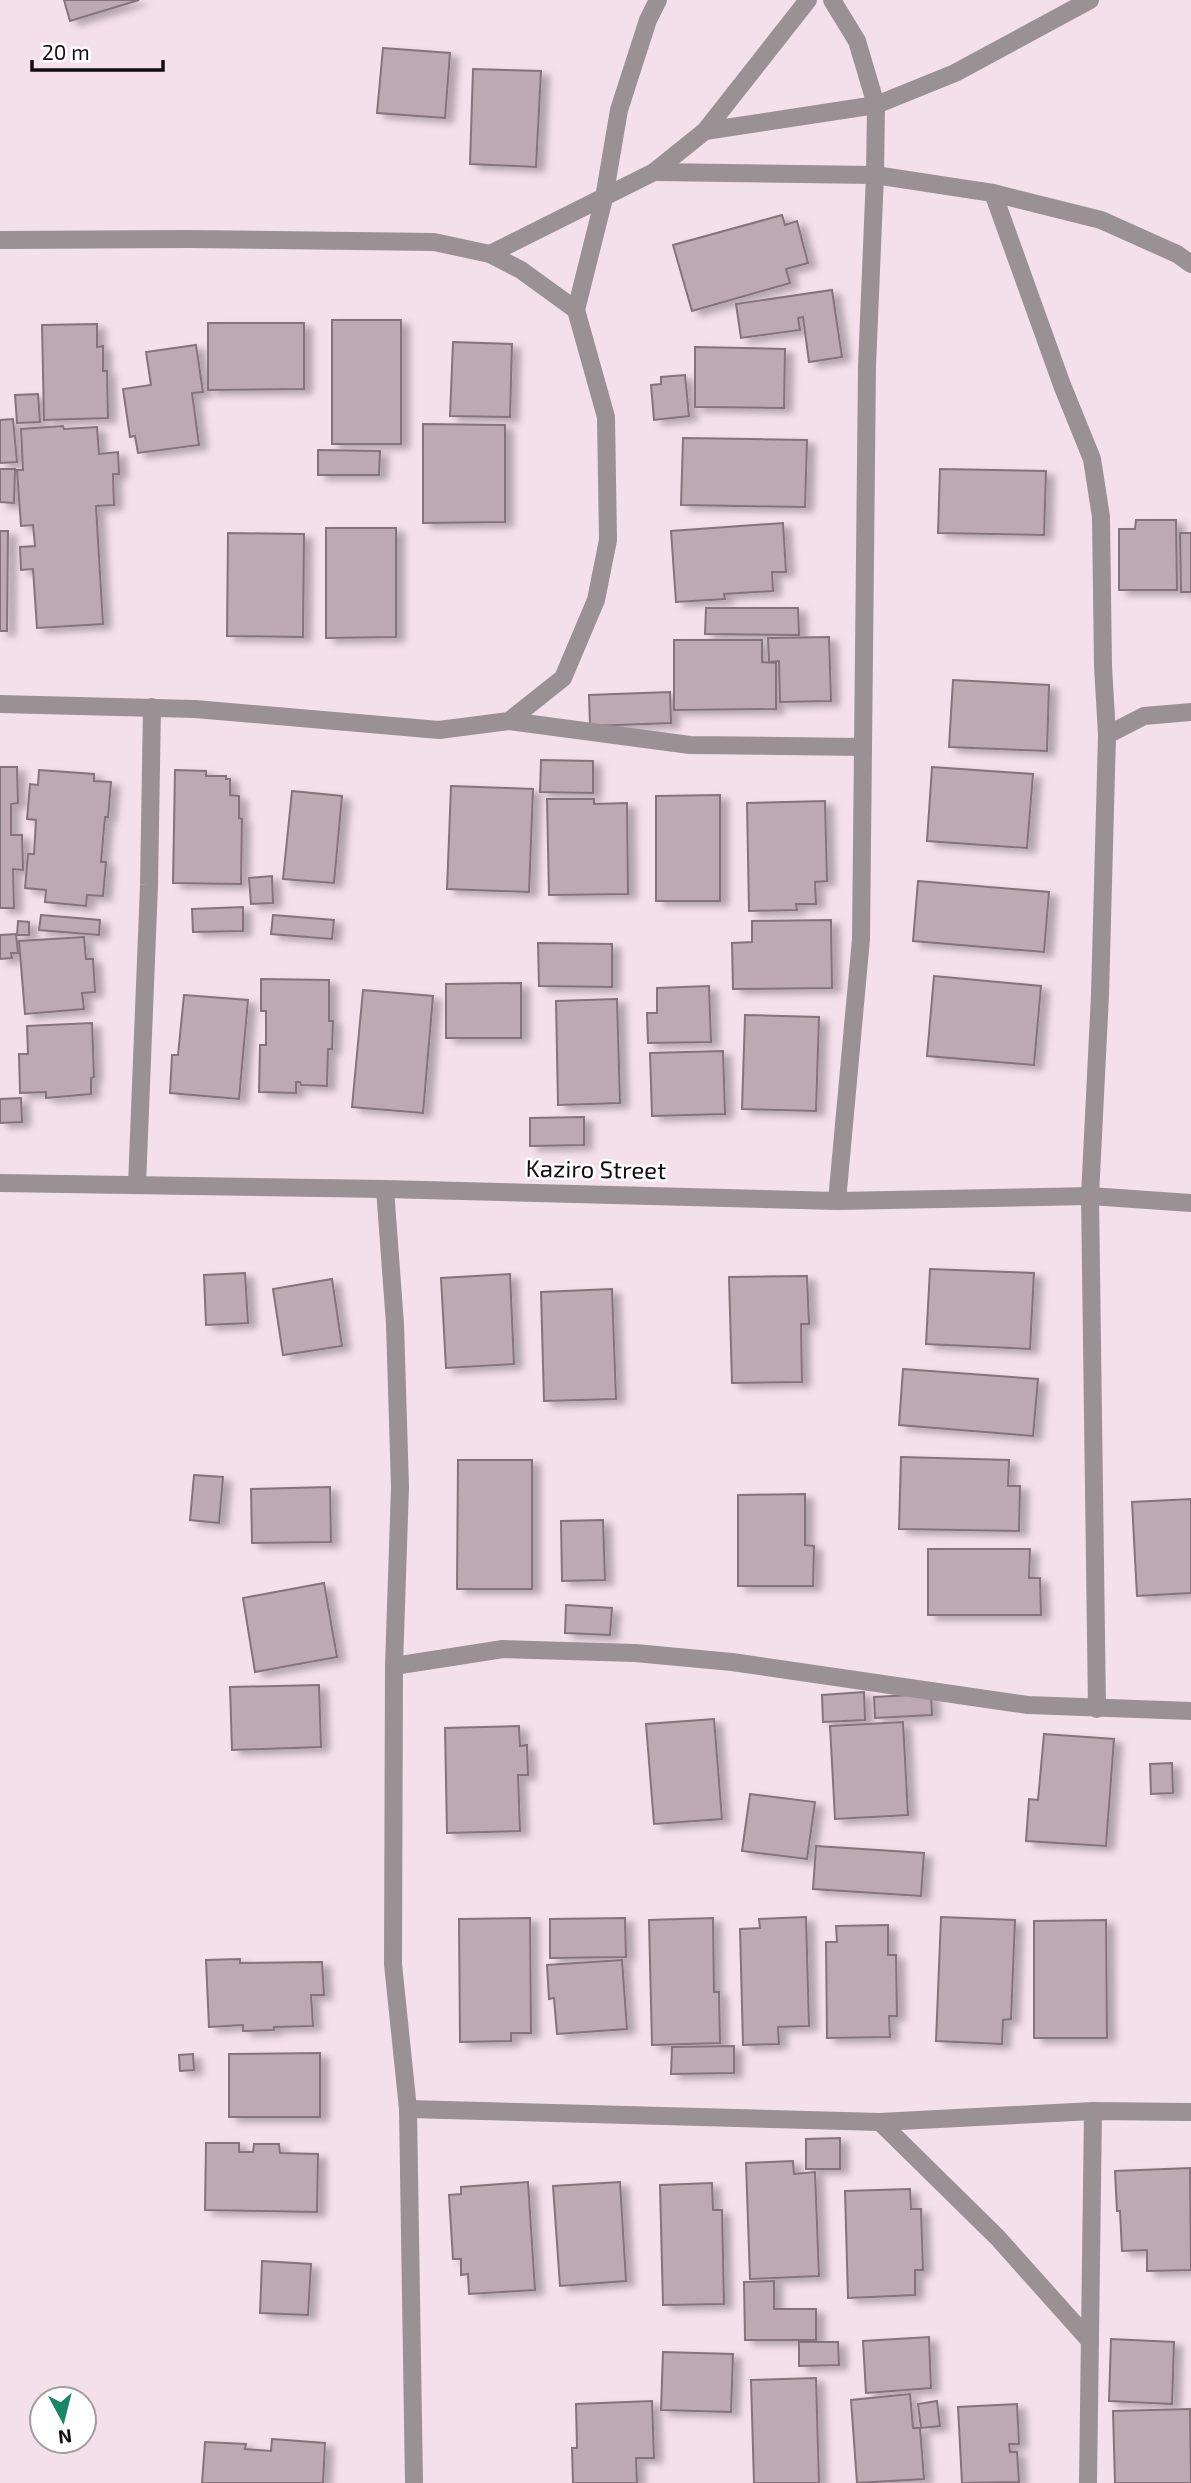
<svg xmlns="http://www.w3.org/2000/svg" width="1191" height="2483" font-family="'Exo 2',sans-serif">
	<defs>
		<filter id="shadow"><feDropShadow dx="8" dy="4.5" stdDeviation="3.5" flood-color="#0004"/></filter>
	</defs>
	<rect width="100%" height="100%" fill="#f4e0ea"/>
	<g fill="#bca9b2" stroke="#85737c" stroke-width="2" filter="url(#shadow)">
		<path d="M64 0H139L70 21Z"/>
		<path d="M383 48 450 53 445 118 377 113Z"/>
		<path d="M473 69 541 71 536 167 470 164Z"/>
		<path d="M782 215 785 225 797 221 808 263 786 269 790 283 692 311 673 245Z"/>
		<path d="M832 290 842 357 809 362 803 317 798 318 800 330 741 338 736 304Z"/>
		<rect x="332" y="320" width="69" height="124"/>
		<path d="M208 323H304V389L208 390Z"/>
		<path d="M97 324V347L103 346V371H107L108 418 44 420 42 325Z"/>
		<path d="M453 342 512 344 510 417 450 416Z"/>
		<path d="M196 345 203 392 192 393 199 445 138 453 135 436 130 437 123 389 151 385 146 352Z"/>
		<path d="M695 347 785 349 784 408 695 407Z"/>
		<path d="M685 375 689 416 654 420 651 385 661 384V377Z"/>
		<path d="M38 394 40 422 17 423 15 395Z"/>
		<path d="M13 419 17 462 0 463V420Z"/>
		<path d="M423 424 505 425V522L423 523Z"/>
		<path d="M63 426 64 429 97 427 99 454 118 452 119 474H113L114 505 96 506 103 624 37 628 33 569 21 570 20 547 35 546 33 525 21 526 17 470H23L21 429Z"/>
		<path d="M683 438 807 440 805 507 681 505Z"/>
		<path d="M318 450 380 451 379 475H318Z"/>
		<path d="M0 469H15L14 503 0 502Z"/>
		<path d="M940 469 1046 471 1044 535 938 533Z"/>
		<path d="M1136 520H1176L1177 590H1119V529H1135Z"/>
		<path d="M783 523 786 572H772L773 591 724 594 725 599 676 602 671 531Z"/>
		<path d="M326 528H396V637L326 638Z"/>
		<path d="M0 531H8L7 631H0Z"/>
		<path d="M228 533 304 534 303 637 227 636Z"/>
		<path d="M1180 533H1191V592H1181Z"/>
		<path d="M706 608H798L799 635 705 634Z"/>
		<path d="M829 637 831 701 780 702 779 661 769 662 768 638Z"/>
		<path d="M674 640H762V662L776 663V709L674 710Z"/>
		<path d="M953 680 1049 685 1047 751 949 747Z"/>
		<path d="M670 692 671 723 590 726 589 695Z"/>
		<path d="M541 760 593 761V793L540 792Z"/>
		<path d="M0 767H17L18 803 11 804V835H22L23 870 13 869 14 908H0Z"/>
		<path d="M932 767 1033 774 1027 848 927 841Z"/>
		<path d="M39 770 94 774V781L111 782 108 817H105L101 862H106L103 896 87 895 86 906 45 902 46 890 25 888 28 854H34L36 820 27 819 30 784 38 785Z"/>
		<path d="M175 770 206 771V776H226V779H230V795L239 796V818L242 819 241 884 173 883Z"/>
		<path d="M451 786 533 789 529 892 447 889Z"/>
		<path d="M292 791 342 796 334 883 283 879Z"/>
		<path d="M720 795V901H656V796Z"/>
		<path d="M547 799H594V804L627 803 628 894 549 895Z"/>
		<path d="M825 801 827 881 815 882 816 904H796L797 910 749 911 747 803Z"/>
		<path d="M272 876 273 903 251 904 249 878Z"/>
		<path d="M918 881 1049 892 1044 952 913 941Z"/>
		<path d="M243 907V931L193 932 192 909Z"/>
		<path d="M41 915 100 920 99 935 39 930Z"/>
		<path d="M273 915 334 920 332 939 271 934Z"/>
		<path d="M831 920 832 988 733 989 732 943 752 942V921Z"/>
		<path d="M18 921 29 922V935H17Z"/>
		<path d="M16 934 18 953H11L12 958 0 959V935Z"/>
		<path d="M84 937 86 959H93L95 992 82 993 84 1009 25 1014 19 941Z"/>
		<path d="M538 943 612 944V987L539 986Z"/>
		<path d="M934 976 1041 986 1034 1065 927 1056Z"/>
		<path d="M261 979 329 980V1021H333L332 1049H328L327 1086 301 1085 300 1082H296V1093L259 1092 260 1045H266V1011H261Z"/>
		<path d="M521 983V1038H446V984Z"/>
		<path d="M709 986 711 1042 648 1043 647 1013H657V988Z"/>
		<path d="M363 990 433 996 423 1113 352 1107Z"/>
		<path d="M184 995 248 1000 239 1099 170 1093 172 1055H178Z"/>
		<path d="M617 999 620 1103 558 1105 556 1001Z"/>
		<path d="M745 1015 819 1017 816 1111 742 1109Z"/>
		<path d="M92 1023 94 1077 91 1078V1094L46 1098V1092L20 1093 19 1054H28L27 1026Z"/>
		<path d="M723 1051 725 1114 652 1116 650 1053Z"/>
		<path d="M21 1098 22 1122 0 1123V1099Z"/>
		<path d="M584 1117V1145L530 1146V1118Z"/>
		<path d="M930 1269 1034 1273 1030 1349 926 1344Z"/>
		<path d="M245 1273 248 1323 206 1325 204 1275Z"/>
		<path d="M510 1274 514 1364 446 1368 441 1278Z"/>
		<path d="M807 1276 809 1324H801L802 1382 732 1383 729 1277Z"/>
		<path d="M332 1279 342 1346 283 1355 273 1289Z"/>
		<path d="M612 1289 616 1399 544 1401 541 1292Z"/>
		<path d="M903 1369 1038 1379 1033 1436 899 1425Z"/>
		<path d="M901 1457 1009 1460 1008 1486H1020L1019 1531 899 1529Z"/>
		<path d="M458 1460H532V1589H457Z"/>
		<path d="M194 1475 223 1477 219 1523 190 1520Z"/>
		<path d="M330 1487 331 1542 252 1543 251 1489Z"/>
		<path d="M805 1494V1545L814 1546 813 1586H738V1495Z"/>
		<path d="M1191 1499V1593L1137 1596 1132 1502Z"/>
		<path d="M603 1520 605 1580 562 1581 561 1521Z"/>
		<path d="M928 1549H1030L1029 1578H1040L1041 1615H928Z"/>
		<path d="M324 1583 337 1657 255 1672 243 1598Z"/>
		<path d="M566 1605 612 1608 610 1635 565 1633Z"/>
		<path d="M319 1685 321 1747 232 1750 230 1687Z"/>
		<path d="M864 1692 865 1720 823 1722 822 1695Z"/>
		<path d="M931 1694 932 1715 875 1718 874 1697Z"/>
		<path d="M714 1719 722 1819 654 1824 646 1724Z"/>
		<path d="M903 1722 908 1815 835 1819 830 1726Z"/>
		<path d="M519 1726 520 1746 527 1745 528 1775H518L520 1831 447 1833 445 1728Z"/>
		<path d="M1044 1734 1114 1739 1106 1846 1026 1841 1029 1799 1038 1800Z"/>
		<path d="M1172 1763 1173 1793 1151 1794 1150 1764Z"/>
		<path d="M750 1794 815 1802 807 1859 742 1851Z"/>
		<path d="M816 1846 924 1853 921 1896 813 1889Z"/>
		<path d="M806 1917 809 2026 778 2027 779 2044 743 2045 740 1929 760 1928 759 1919Z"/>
		<path d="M941 1917 1015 1920 1011 2019 1003 2020 1002 2044 936 2041Z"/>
		<path d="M530 1918 531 2033H511V2041L460 2042 459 1919Z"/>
		<path d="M625 1918 626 1957 550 1958V1919Z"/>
		<path d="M713 1918 714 1992H719L720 2043 652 2045 649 1920Z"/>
		<path d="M1106 1920 1107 2038H1034V1921Z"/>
		<path d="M888 1925V1955H896L897 2016H889L890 2037 827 2038 826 1942H837L836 1926Z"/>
		<path d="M240 1959V1963L322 1962 324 1995H311L313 2026 274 2027V2030L243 2031V2025L209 2027 206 1960Z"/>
		<path d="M622 1960 627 2029 557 2034 554 1998 549 1999 547 1965Z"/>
		<path d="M734 2046V2073L671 2074 672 2047Z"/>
		<path d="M320 2053V2117H229V2054Z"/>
		<path d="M193 2054 194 2070 180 2071 179 2055Z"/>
		<path d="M840 2138V2169H806V2139Z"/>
		<path d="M206 2143H239V2152H253L254 2144H279L280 2153 318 2154 317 2212 205 2210Z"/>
		<path d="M793 2161 794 2174 815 2172 819 2276 750 2279 746 2163Z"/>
		<path d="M1190 2168 1191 2270 1147 2271V2250L1122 2251 1120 2211H1117L1115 2171Z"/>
		<path d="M528 2182 535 2290 469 2294 468 2274 461 2275V2259H453L449 2195 461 2194V2187Z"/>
		<path d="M620 2182 626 2281 560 2286 553 2186Z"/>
		<path d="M712 2183 713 2210H722L724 2304 663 2305 660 2185Z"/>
		<path d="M910 2189 911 2209H921L923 2270H915V2295L848 2298 845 2191Z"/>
		<path d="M262 2261 311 2264 308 2315 260 2313Z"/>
		<path d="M774 2281V2309H816V2340H745L744 2282Z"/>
		<path d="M929 2337 931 2388 866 2393 863 2341Z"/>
		<path d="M1111 2339 1174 2342 1172 2404 1109 2401Z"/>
		<path d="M799 2342H838L839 2365 799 2366Z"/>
		<path d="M663 2352 733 2354 731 2412 661 2410Z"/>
		<path d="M816 2378 819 2483H754L751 2380Z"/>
		<path d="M910 2394 913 2428H920L924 2479 857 2483 851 2400Z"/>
		<path d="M652 2401 654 2458H636L637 2483H573L572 2448H577L576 2404Z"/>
		<path d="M937 2401 940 2426 921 2428 918 2404Z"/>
		<path d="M1017 2404 1019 2444H1009L1010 2452H1017L1019 2482 962 2483 958 2407Z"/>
		<path d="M1190 2409 1191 2483H1115L1113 2411Z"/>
		<path d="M272 2439 325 2443 323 2483H202L205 2442 246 2444 245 2449 271 2451Z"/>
	</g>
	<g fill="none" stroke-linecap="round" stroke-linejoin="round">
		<g stroke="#999194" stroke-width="18">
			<path d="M832 0 857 41 876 105 875 175 867 366 861 939 837 1201"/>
			<path d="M705 131 876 105 955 73 1090 0"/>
			<path d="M654 172 875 175 993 193 1101 220 1177 254 1191 264"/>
			<path d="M993 193 1062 385 1092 459 1101 517 1103 666 1107 735"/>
			<path d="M0 240 187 239 434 242 490 254 521 270 576 310 606 417 608 540 596 600 563 678 509 721 439 730 195 709 0 704"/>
			<path d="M490 254 654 172 705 131 808 0"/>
			<path d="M576 310 604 198 619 110 648 20 658 0"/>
			<path d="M509 721 690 745 863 747"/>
			<path d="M0 1183 385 1189 837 1201 1090 1196 1191 1203"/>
			<path d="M137 1185 149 885 152 707"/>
			<path d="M385 1189 395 1324 400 1487 394 1666 393 1964 408 2109 414 2483"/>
			<path d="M394 1666 503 1649 635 1653 732 1662 1028 1705 1191 1711"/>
			<path d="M1097 1709 1090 1196 1100 995 1107 735 1144 716 1191 712"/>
			<path d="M408 2109 880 2122 1093 2111 1191 2112"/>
			<path d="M880 2122 998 2238 1090 2341"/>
			<path d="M1088 2483 1093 2111"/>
		</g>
	</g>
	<g text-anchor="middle" stroke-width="5" stroke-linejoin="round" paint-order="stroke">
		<g font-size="24" fill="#130c10" stroke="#fff">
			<text transform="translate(596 1170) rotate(1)" y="8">Kaziro Street</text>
		</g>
	</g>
	<g transform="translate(63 2420) rotate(173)"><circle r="33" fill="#ffffff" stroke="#a19e9f" stroke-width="2"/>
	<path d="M0-5L12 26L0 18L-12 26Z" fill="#178766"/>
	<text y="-10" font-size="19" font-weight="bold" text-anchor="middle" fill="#130c10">N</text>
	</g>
	<path d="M32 60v10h131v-10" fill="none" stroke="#130c10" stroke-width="3.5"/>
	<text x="42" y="60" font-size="21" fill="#130c10" stroke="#ffffff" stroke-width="5" paint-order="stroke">20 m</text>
</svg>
